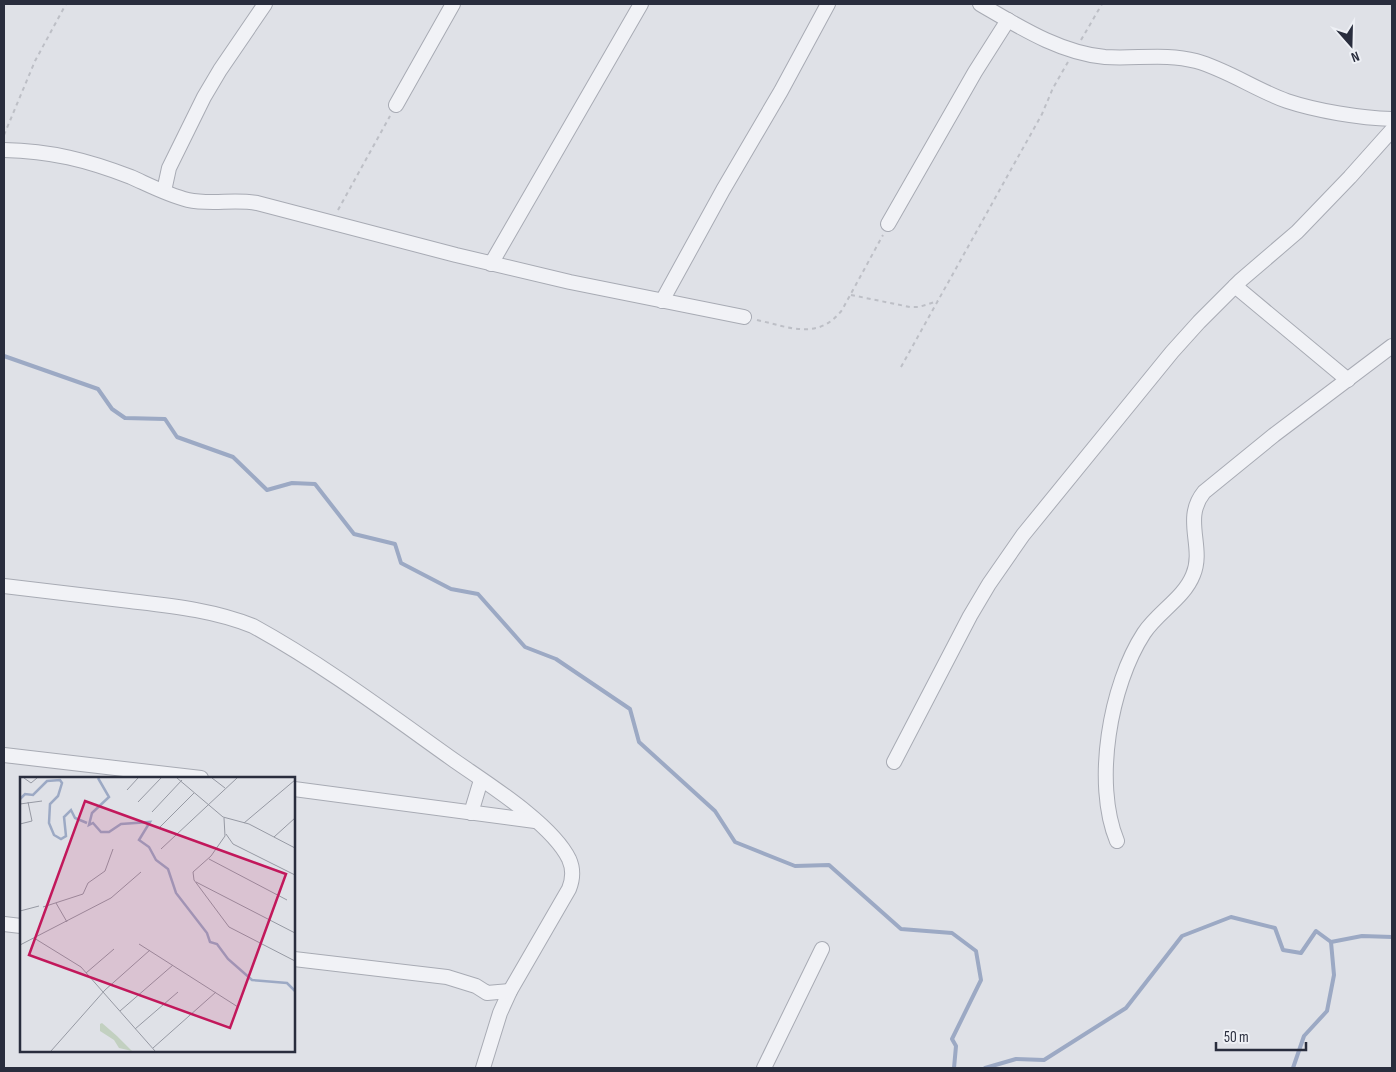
<svg xmlns="http://www.w3.org/2000/svg" width="1396" height="1072" font-family="'Sofia Sans Condensed',sans-serif">
	<rect width="100%" height="100%" fill="#dfe1e7"/>
	<g fill="none" stroke-linecap="round" stroke-linejoin="round">
		<g stroke="#9ca9c4" stroke-width="4">
			<path d="M4 356 98 389 112 409 125 418 165 419 177 437 233 457 267 490 292 483 315 484 354 534 395 544 401 563 451 589 478 594 525 647 556 659 630 709 639 742 715 811 735 842 795 866 829 865 901 929 952 933 976 951 981 980 952 1039 956 1046 954 1068"/>
			<path d="M1331 942 1362 936 1392 937"/>
			<path d="M985 1068 1016 1059 1044 1060 1126 1008 1182 936 1231 917 1275 928 1283 950 1301 953 1316 931 1331 942 1334 975 1327 1011 1304 1036 1293 1068"/>
		</g>
		<defs>
			<g id="minor">
				<path d="M980 4C1018 26 1060 53 1105 57 1136 59 1166 53 1196 61 1228 70 1256 90 1287 101 1317 111 1360 118 1392 119"/>
				<path d="M396 105 453 4"/>
				<path d="M4 150C51 151 87 160 131 177 149 185 168 195 188 200 210 205 234 199 257 203L456 255 570 282 744 317"/>
				<path d="M164 191 169 168 204 97 220 70 265 4"/>
				<path d="M888 224 975 72 1008 20"/>
				<path d="M491 264 641 4"/>
				<path d="M1235 286 1348 380"/>
				<path d="M662 301 723 190 781 91 828 4"/>
				<path d="M4 586C46 591 88 596 130 601 172 606 213 610 253 626 324 665 389 714 455 761 488 784 552 824 569 859 574 870 573 879 569 889L510 991 500 1013 483 1068"/>
				<path d="M4 755 201 778"/>
				<path d="M894 762 970 616 989 584 1023 535 1172 352 1199 322 1241 280 1297 232 1350 177 1392 130"/>
				<path d="M294 789 535 821"/>
				<path d="M471 813 481 780"/>
				<path d="M1117 841C1093 783 1110 685 1144 633 1158 612 1184 598 1193 575 1205 547 1182 519 1204 492L1274 435 1392 346"/>
				<path d="M4 924 21 926"/>
				<path d="M294 959 447 977 476 986 487 993 510 991"/>
				<path d="M764 1068 822 949"/>
			</g>
		</defs>
		<use href="#minor" stroke="#a8abb4" stroke-width="16"/>
		<g stroke="#bdbfc6" stroke-width="2" stroke-dasharray="4 4" stroke-linecap="butt">
			<path d="M1081 40 1102 4"/>
			<path d="M4 135 35 61 66 4"/>
			<path d="M338 210 390 116"/>
			<path d="M851 295 910 307H919L938 301"/>
			<path d="M757 320C789 327 818 341 842 310L883 235"/>
			<path d="M901 367 1042 114 1053 88 1068 62"/>
		</g>
		<use href="#minor" stroke="#f1f2f6" stroke-width="14"/>
	</g>
	<g transform="translate(20 777)">
		<rect width="275" height="275" fill="#dfe1e7"/>
		<path d="M82 246 97 259 112 274 99 271 94 263 80 254V247Z" fill="#c2d0c0"/>
		<path fill="none" stroke="#9ca9c4" stroke-width="2.5" d="M78 1 89 20 72 36 69 48 73 46 81 55H89L101 47 130 45 119 63 129 70 136 83 148 92 156 116 187 156 190 165 197 167 208 182 232 203 267 206 275 214M0 22 5 17 13 18 27 4 40 3 42 6 38 19 30 27 29 46 34 58 41 62 46 59 44 40 51 33 55 41 67 46"/>
		<path fill="none" stroke="#9699a3" stroke-width="1" d="M4 1 11 6 17 1M157 1 203 40 229 47 275 71M192 1 205 11M107 13 118 1M118 25 141 1M0 27 22 24M132 35 162 3M204 41 205 59 191 79 173 95 174 103 209 150 275 184M224 46 275 3M0 47 12 44 8 25M139 51 174 16M206 57 213 67 275 98M254 60 275 41M141 72 217 1M189 82 267 123M176 105 275 156M36 126 47 145M23 130 63 117 68 106 85 94 93 72M0 134 19 129M14 161 61 190 135 274M119 167 218 230M0 168 91 121 121 95M66 196 94 172M100 234 153 188M115 252 158 215M133 271 196 215M31 274 85 213 130 173"/>
		<path fill="#c2185b" fill-opacity="0.15" stroke="#c2185b" stroke-width="2.5" d="M65 24 266 97 210 251 9 178Z"/>
		<rect width="275" height="275" fill="none" stroke="#292d3d" stroke-width="2.5"/>
	</g>
	<rect width="1396" height="1072" fill="none" stroke="#292d3d" stroke-width="10"/>
	<g transform="translate(1351 45) rotate(160)" stroke="#eef0f5" stroke-width="4" paint-order="stroke">
	<path d="M0-4L9 19L0 12L-9 19Z" fill="#292d3d"/>
	<text y="-8" font-size="14" font-weight="bold" text-anchor="middle" fill="#292d3d">N</text>
	</g>
	<path d="M1216 1042v8h90v-8" fill="none" stroke="#292d3d" stroke-width="2.5"/>
	<text x="1224" y="1042" font-size="15" fill="#292d3d" stroke="#eef0f5" stroke-width="4" paint-order="stroke">50 m</text>
</svg>
